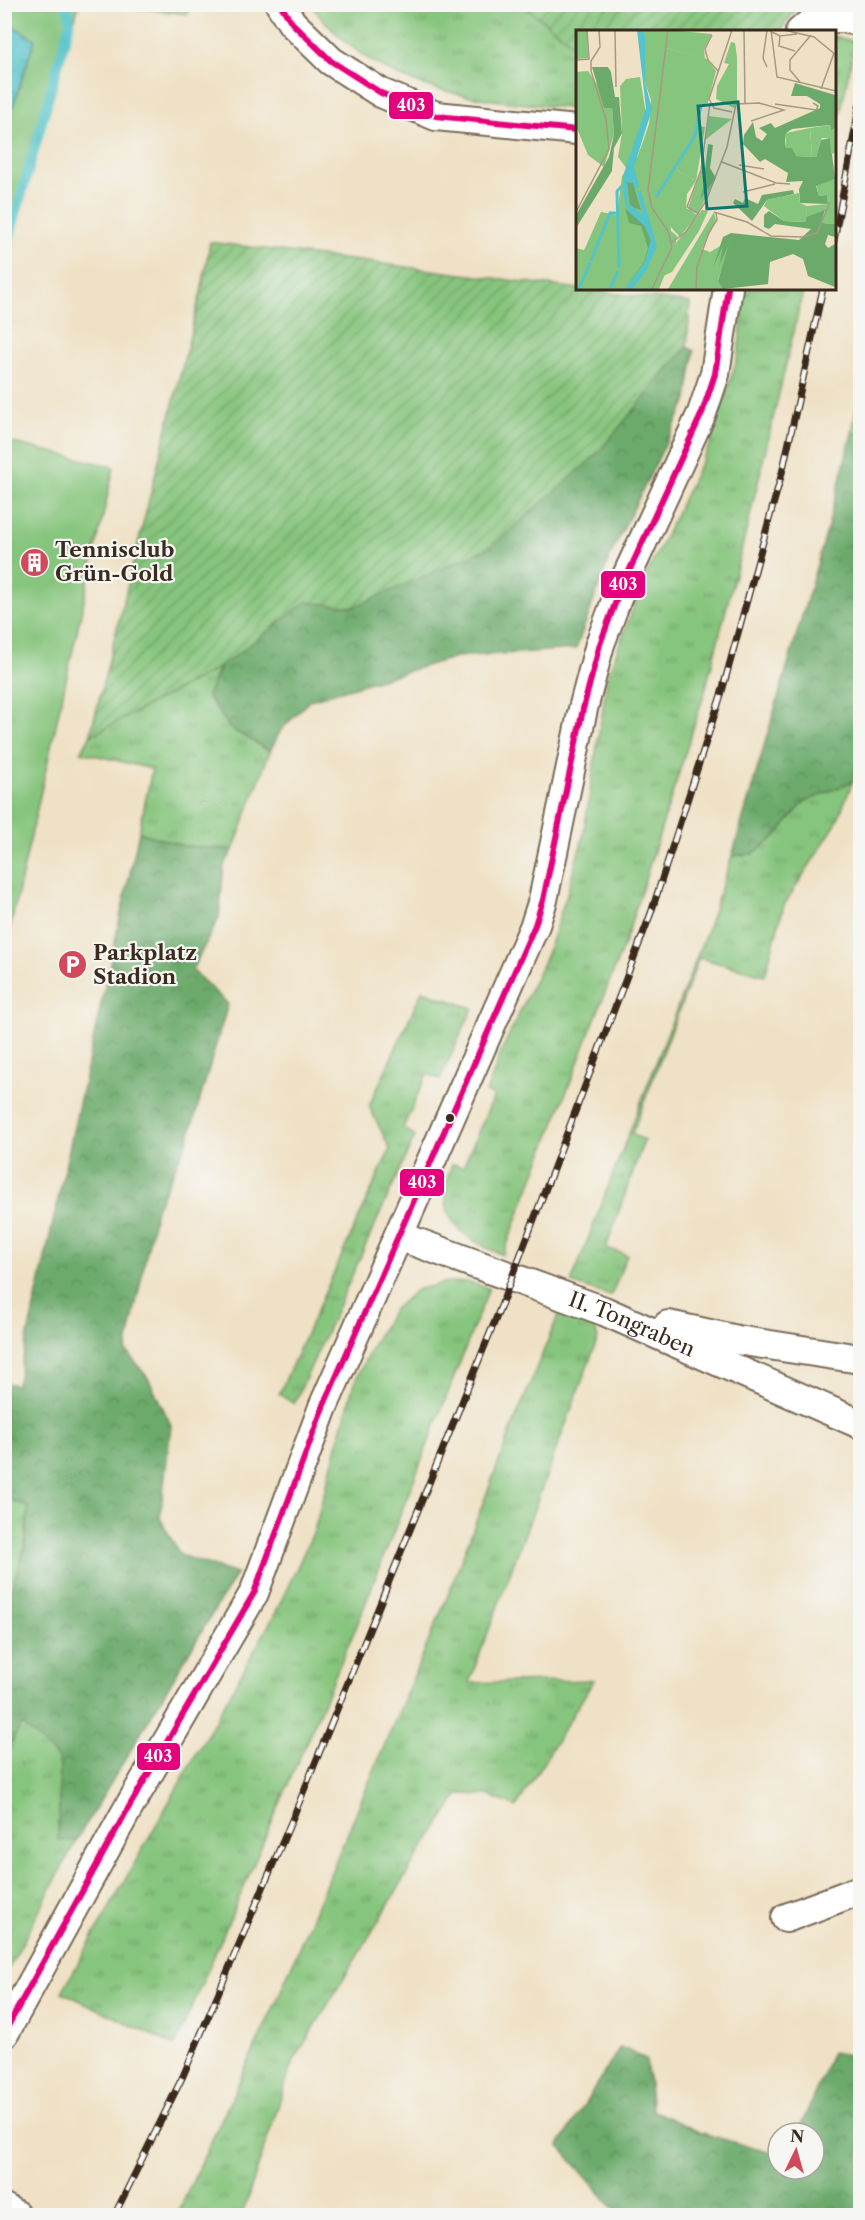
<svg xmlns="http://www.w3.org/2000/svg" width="865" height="2220" font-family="'Libre Caslon Text',serif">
	<defs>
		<pattern id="grass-tufts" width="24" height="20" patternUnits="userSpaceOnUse" patternTransform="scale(1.5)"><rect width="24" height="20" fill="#86c57d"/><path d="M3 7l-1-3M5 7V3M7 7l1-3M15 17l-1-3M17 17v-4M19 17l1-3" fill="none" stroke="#6fa066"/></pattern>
		<pattern id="forest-crowns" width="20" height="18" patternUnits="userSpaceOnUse" patternTransform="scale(1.5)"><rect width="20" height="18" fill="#6caa6c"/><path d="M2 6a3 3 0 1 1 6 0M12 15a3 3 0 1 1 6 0" fill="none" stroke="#5a8b58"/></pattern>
		<pattern id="garden-furrows" width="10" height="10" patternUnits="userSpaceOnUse" patternTransform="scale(1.5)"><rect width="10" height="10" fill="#86c57d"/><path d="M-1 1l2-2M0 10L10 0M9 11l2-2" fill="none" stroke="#6fa066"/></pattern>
		<pattern id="water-ripples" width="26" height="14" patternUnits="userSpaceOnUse" patternTransform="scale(1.5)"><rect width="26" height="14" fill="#55c3ca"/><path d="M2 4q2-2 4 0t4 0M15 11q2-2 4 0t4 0" fill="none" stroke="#489fa3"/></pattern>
	</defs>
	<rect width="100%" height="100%" fill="#f6f6f2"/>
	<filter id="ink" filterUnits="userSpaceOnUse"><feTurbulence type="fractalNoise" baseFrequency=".0167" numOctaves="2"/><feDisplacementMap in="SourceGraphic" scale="12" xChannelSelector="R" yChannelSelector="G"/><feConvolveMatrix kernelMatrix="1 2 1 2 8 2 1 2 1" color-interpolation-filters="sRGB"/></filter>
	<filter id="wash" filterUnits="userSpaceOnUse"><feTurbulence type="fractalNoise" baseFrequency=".008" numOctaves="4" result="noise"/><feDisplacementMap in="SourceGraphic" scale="24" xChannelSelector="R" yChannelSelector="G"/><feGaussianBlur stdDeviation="1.35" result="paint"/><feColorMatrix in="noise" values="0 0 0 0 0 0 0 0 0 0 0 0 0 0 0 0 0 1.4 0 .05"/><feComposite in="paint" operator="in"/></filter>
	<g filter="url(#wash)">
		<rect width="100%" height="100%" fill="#efe1c5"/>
		<g fill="url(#grass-tufts)" stroke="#60784e" stroke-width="1.5">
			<path d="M311 5H523L577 47V109C472 98 381 97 311 5Z"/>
			<path d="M834 36 855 42 834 144Z"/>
			<path d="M745 288H804L748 524 705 691 626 939 503 1255C457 1237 433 1215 452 1164L463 1167 494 1096 486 1092 502 1050 547 954 566 897 583 837 608 674 644 580 710 444 738 356Z"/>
			<path d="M860 389V433H852Z"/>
			<path d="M219 667 208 696 231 729 270 751 233 850 184 846 139 832 152 769 81 752 90 736Z"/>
			<path d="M853 781 836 824 784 905 765 975 699 958 632 1134 644 1140 606 1248 627 1255 611 1296 571 1283 705 936 732 856 752 854 775 837 804 802Z"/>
			<path d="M422 991 473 1008 440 1079 427 1074 403 1128 415 1136 294 1404 279 1394 390 1149 369 1106Z"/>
			<path d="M448 1282H467L489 1288 357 1625 175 2046 62 1992 275 1614 314 1531 354 1383 374 1342 393 1310 416 1290Z"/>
			<path d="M560 1311 593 1323 598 1338 469 1683 594 1680 516 1807 488 1795 459 1794 417 1857 292 2064 242 2215H177L277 2000 446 1600 513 1425Z"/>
			<path d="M5 1384 144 1584 236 1574 76 1841 5 1976Z"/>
		</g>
		<g fill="url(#forest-crowns)" stroke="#546a45" stroke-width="1.5">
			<path d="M687 347 694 351 687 400 610 556 576 649 456 657 310 700 281 730 270 751 231 729 207 696 220 667 306 602 354 607 595 456Z"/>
			<path d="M852 433H860V757L853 781 804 802 775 837 752 854 732 856 828 527Z"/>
			<path d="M139 832 184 846 233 850 224 866 219 918 192 970 228 1004 188 1140 156 1209 126 1351 148 1378 171 1425 160 1518 180 1555 236 1574 76 1841 58 1840 60 1760 22 1724 5 1754V1608L25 1547 28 1507 5 1497V1383L17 1385Z"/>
			<path d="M620 2047 646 2059 652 2110 699 2132 778 2155V2169H814V2133H798L832 2052 860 2057V2215H619L559 2146Z"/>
		</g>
		<g fill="url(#garden-furrows)" stroke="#60784e" stroke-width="1.5">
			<path d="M523 5H800L780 31 577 32V47Z"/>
			<path d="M210 242 690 303 687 347 595 456 492 546 354 607 306 602 220 667 90 736 202 288Z"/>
		</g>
		<g fill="#86c57d" stroke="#60784e" stroke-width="1.5">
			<path d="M5 5H79L5 242V130L35 39 5 22Z"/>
			<path d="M106 5 189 4V5L188 14Z"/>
			<path d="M5 441 114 467 5 951 4 441Z"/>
		</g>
		<path fill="url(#water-ripples)" stroke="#487674" stroke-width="1.5" d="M5 22 35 39 5 130Z"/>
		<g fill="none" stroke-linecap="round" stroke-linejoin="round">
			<path stroke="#55c3ca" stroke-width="10" d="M4 257 70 22 67 4"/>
		</g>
	</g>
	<g filter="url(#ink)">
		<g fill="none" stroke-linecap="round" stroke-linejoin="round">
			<defs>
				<g id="street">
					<path d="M280 4 292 23 331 61 381 93 436 116 577 130"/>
					<path d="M800 32C819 13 836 17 860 21"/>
					<path id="s1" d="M399 1236 604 1311 860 1424"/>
					<path d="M668 1325 737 1340 860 1359"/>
					<path d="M786 1918 860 1890"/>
					<path d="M4 2034 126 1812 254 1593 323 1407 535 925 543 900 583 709 600 644 619 593 702 413 715 374 728 288"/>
					<path d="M4 2208 17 2216"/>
				</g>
			</defs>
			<use href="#street" stroke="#7a6a58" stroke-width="32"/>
			<use href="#street" stroke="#fff" stroke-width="28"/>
			<defs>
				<g id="rail">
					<path d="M834 240 860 103"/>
					<path d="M114 2216 183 2076 294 1815 499 1311 651 913 721 695 783 469 823 288"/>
				</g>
			</defs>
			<use href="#rail" stroke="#3b2a1e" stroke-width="7"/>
			<use href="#rail" stroke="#f6f6f2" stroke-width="4.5" stroke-dasharray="14" stroke-linecap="butt"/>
			<defs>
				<g id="bus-1">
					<path d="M280 4 292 23 331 61 381 93 436 116 577 130"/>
					<path d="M4 2033 126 1812 254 1593 323 1407 535 925 543 900 583 709 600 644 619 593 702 413 715 374 728 288"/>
				</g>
			</defs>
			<use href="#bus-1" stroke="#f6f6f2" stroke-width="10"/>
			<use href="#bus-1" stroke="#e5007d" stroke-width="6"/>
		</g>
	</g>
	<defs>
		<symbol id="building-disc" viewBox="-11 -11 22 22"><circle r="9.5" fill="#d1495b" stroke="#f6f6f2"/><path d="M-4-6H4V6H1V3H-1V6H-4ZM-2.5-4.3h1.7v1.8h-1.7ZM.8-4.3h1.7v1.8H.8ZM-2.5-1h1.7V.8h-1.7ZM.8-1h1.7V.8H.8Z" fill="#fff"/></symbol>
		<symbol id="parking-disc" viewBox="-11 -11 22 22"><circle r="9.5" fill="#d1495b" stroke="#f6f6f2"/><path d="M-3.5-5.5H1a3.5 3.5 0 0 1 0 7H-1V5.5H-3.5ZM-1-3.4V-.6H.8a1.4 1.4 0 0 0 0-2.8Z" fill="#fff"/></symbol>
	</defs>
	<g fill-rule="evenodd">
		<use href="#building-disc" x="18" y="546" width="33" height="33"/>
		<use href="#parking-disc" x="56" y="948" width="33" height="33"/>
	</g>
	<circle fill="#3b2a1e" stroke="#f6f6f2" stroke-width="2" cx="450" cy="1118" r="5"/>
	<g text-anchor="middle" stroke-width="4.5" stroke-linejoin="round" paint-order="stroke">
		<g font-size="21" font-weight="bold" fill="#3b2a1e" stroke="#f6f6f2" text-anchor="start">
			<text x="55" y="557">Tennisclub<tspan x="55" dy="24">Grün-Gold</tspan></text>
			<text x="93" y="960">Parkplatz<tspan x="93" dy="24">Stadion</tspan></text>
		</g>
		<g font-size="21" fill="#3b2a1e" stroke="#f6f6f2">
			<text dy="7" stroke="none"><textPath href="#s1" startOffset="249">II. Tongraben</textPath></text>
		</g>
	</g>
	<g transform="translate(576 30)">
		<rect width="260" height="260" fill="#efe1c5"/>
		<path d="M67 0H93L85 55 95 201 101 206 99 219 83 259H0V218L8 220 10 216 25 182 41 185 46 146 62 126 73 94 75 70 69 52ZM12 41 36 77 38 104 28 137 12 125 0 96V42ZM234 98 236 127 220 126 210 118V103ZM125 140 140 148 122 183 114 182 112 178ZM259 149V194L245 193 249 181 230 187 231 176 252 174 251 165 243 166 240 154ZM138 182 140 191 126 219 134 222 151 212 154 215 142 250 147 259H92Z" fill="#86c57d"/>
		<path d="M16 37H32L35 42 39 67H43L46 103 38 118 36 141 0 198V185L33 127 38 104 36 78H28ZM219 53 259 65V98L255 100 254 95 216 99 210 103 209 111 210 118H216L220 126 236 127H240L245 110 254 108 259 149 240 156 243 166 251 165 252 174 224 173 223 159 227 151 210 152 212 143 189 129 184 132 167 114 168 105 177 92 180 107 186 111 191 104 183 98 195 93 199 98 244 78V74L231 66H215ZM132 114 137 115 134 138 140 148 124 169 130 148 125 142 129 140ZM51 152 57 153 65 180 54 177ZM217 160 218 164 191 170 176 191 157 173 159 169 167 173 169 168 182 174 186 165ZM49 178 69 196 75 210 69 232 48 259 68 232 72 218 65 196 53 193ZM249 180 245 193 259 194V207L252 205 249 214 252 218 259 214V257L232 246 227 229 217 224 194 232 192 254 147 259 142 251 153 214 143 236 147 216 137 237 147 207 155 203 223 210 235 199 199 194 193 199 188 197V185L193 181 208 191 230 192V187Z" fill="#6caa6c"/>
		<path d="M0 0H11L12 28 0 29ZM93 0 136 4 128 19 129 29 90 18ZM155 12 159 13 161 27V73L158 78 140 69 141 56 153 34 148 33ZM64 47 70 84 51 139 42 127 46 103 44 56 50 49ZM133 86 156 89 129 110ZM254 95 255 100 259 98V123L255 124 254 108H246L240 127H236L234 98ZM75 138 95 145 99 139 120 151 111 164 110 178 121 185 104 207 78 179 73 161ZM223 163 224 173 231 176 230 192 208 191 188 176 191 170ZM126 180 132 181 123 201 96 242 85 247 100 213Z" fill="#86c57d"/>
		<path d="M90 18 131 29 140 41 131 76H126L124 85 122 96 129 97 120 151 99 139 95 145 75 138ZM64 119 75 120 72 146 58 141Z" fill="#86c57d"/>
		<path d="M61 0H67L69 6V52L76 79 58 137 63 156 60 160 57 153 51 152 52 173 67 185 61 161H65L81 216 70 241 56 259H49L69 232 75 210 69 196 52 181 48 169 47 146 70 78Z" fill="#55c3ca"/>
		<path fill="none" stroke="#55c3ca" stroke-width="3" d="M80 167 119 106 125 75M15 231 34 183H41M43 238 41 161 47 155M3 259 14 233M34 259 42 241"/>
		<path fill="none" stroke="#a79882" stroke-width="1.5" d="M39 0 40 57M168 0 169 73M195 0 201 47 260 61M208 0 238 7 260 25M196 2 204 6 221 4M136 5 129 19 132 30 142 41M204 6 203 16 219 21M0 30 13 29 11 0M191 37 187 28 191 0M224 52 214 40V30L235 5M245 59 258 23M199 74 240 80 242 76 237 73M156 82 138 78 133 69 156 0M146 132 200 153 214 154M163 135 188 139M167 162 199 154M0 182 33 119 30 90 15 41V31L24 17 23 0M138 182 171 192 195 206 226 207 241 203 254 172M123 184 111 177 125 140 134 73M96 212 110 202 130 171 151 117 160 74 183 73 208 80 175 91M76 259 96 217 92 201 76 178 72 160 92 0M120 259 121 237 133 202 141 190 140 182"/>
		<path fill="#0f766e" fill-opacity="0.15" stroke="#0f766e" stroke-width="3" d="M162 72 171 176 131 179 122 76Z"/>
		<rect width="260" height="260" fill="none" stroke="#3b2a1e" stroke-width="3"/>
	</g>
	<g stroke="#f6f6f2" stroke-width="2">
		<rect x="388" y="91" width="46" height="29" rx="6" fill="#e5007d"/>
		<rect x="600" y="570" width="46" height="29" rx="6" fill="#e5007d"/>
		<rect x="399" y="1168" width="46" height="29" rx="6" fill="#e5007d"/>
		<rect x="136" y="1742" width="45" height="29" rx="6" fill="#e5007d"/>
	</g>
	<g font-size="16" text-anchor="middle" font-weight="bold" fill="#fff">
		<text x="411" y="111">403</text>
		<text x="623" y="590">403</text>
		<text x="422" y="1188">403</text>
		<text x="158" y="1762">403</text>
	</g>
	<rect width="865" height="2220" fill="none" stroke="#f6f6f2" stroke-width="24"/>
	<g transform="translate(796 2151) rotate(5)"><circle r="28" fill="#f6f6f2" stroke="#aba49d" stroke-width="1.5"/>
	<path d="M0-4.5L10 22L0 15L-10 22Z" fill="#d1495b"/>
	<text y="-9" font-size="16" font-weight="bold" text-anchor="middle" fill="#3b2a1e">N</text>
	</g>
</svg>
